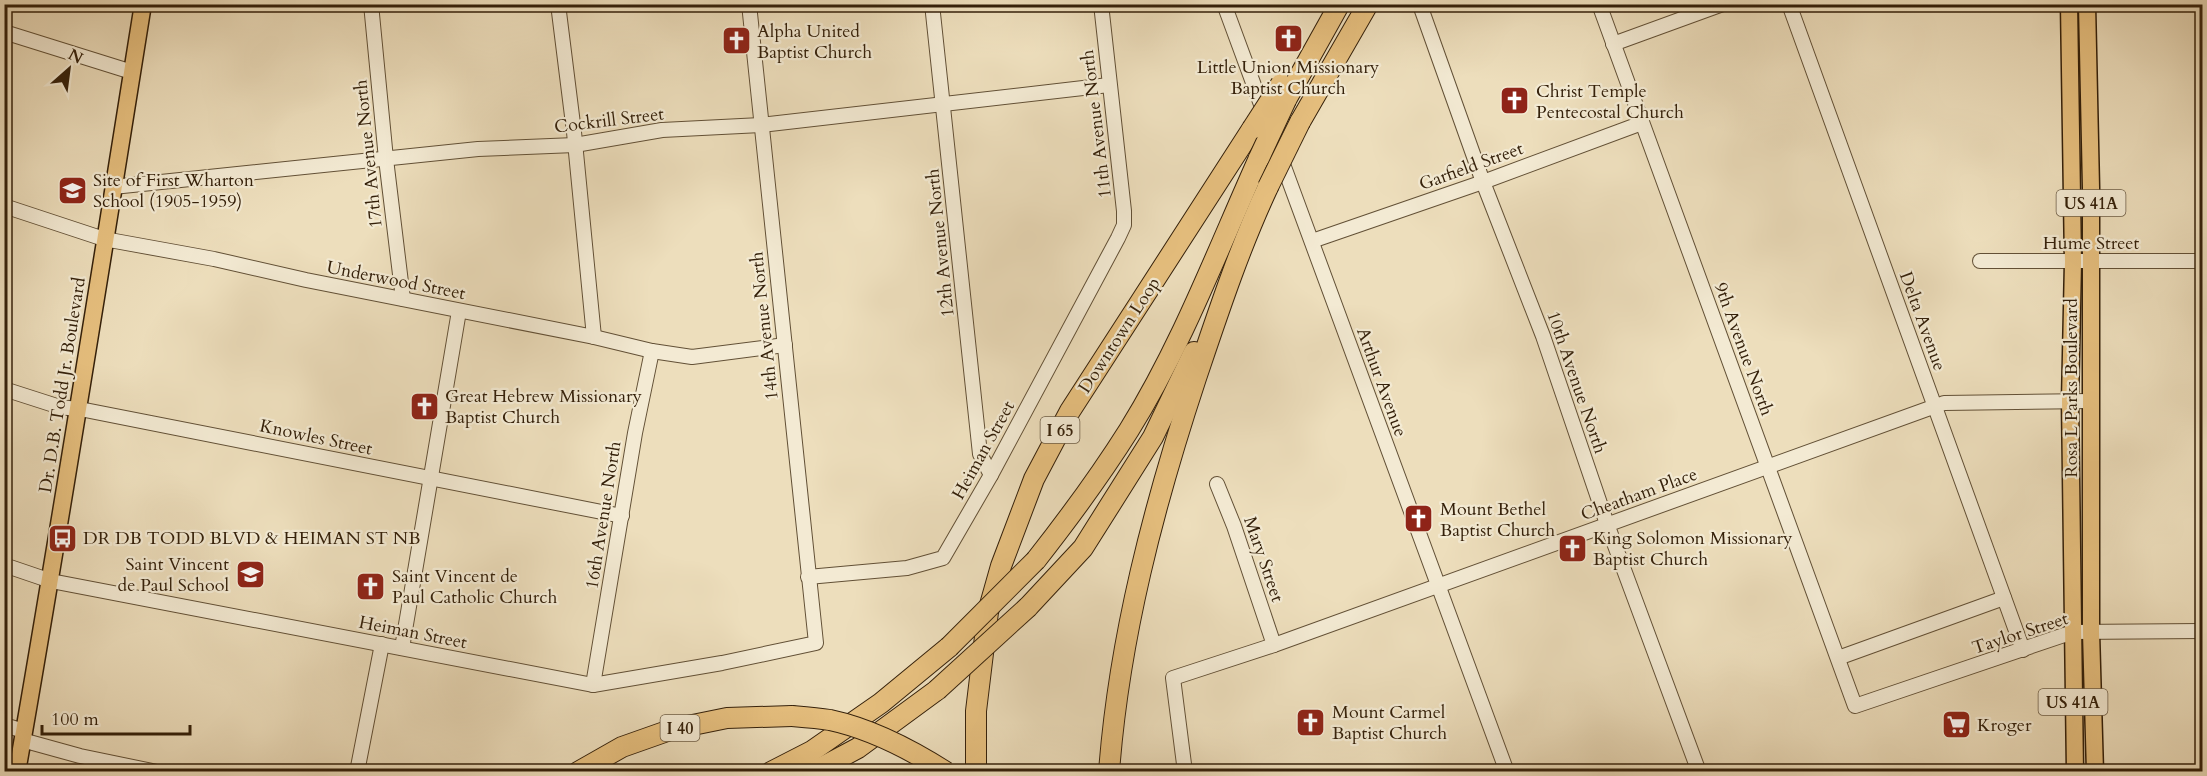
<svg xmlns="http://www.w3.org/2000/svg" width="2207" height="776" font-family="Cardo,serif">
	<rect width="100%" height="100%" fill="#eddebc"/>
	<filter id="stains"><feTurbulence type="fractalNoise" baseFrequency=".00333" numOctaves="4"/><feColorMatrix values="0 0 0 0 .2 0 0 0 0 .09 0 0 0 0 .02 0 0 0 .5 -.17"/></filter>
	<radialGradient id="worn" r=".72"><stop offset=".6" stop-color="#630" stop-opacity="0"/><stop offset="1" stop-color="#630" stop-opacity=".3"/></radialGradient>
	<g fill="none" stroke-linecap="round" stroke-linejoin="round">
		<defs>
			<g id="minor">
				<path d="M371 4 386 159 403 299"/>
				<path d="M558 4 574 132 594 337"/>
				<path d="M932 4 980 454 991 475"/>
				<path d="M1224 4 1507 772"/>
				<path d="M1599 4 1855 706 2073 632 2202 631"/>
				<path d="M1789 4 2023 650"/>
				<path d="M1420 5 1483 182 1543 336 1607 524 1699 772"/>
				<path d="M4 32 132 72"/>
				<path d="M1613 44 1723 4"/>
				<path d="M113 187 478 149 575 145 662 130 761 125 1109 85"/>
				<path d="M4 206 104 239 214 259 306 280 594 337 652 351 692 357 785 345"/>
				<path d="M1312 241 1483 182 1642 123"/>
				<path d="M1980 261H2202"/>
				<path d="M4 389 60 407 85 410 622 516"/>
				<path d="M1217 484 1234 526 1274 645"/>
				<path d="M4 565 51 581 593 685 722 663 816 643 749 4"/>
				<path d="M808 577 907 568 943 558 991 475 1118 238 1124 225V211L1101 4"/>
				<path d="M402 648 459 311"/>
				<path d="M1838 658 2004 598"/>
				<path d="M593 685 635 433 652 351"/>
				<path d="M4 725 24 731"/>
				<path d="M22 740 80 756 157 772"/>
				<path d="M357 772 382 644"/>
				<path d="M1185 772 1173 678 1274 645 1944 403 2090 401"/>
			</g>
			<g id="major">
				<path d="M2069 4 2073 262 2070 401 2075 772"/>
				<path d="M2087 4 2091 188V632L2095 772"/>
				<path d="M17 772C62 516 102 260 143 4"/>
			</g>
			<g id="highway">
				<path d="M1286 100 1339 5"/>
				<path d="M1300 122 1368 4"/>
				<path d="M1036 560C1069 518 1100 476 1129 430 1182 345 1218 249 1259 158"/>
				<path d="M1028 607 1083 548 1153 437 1194 352"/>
				<path d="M578 772 622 747 673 729 727 718 792 716"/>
				<path d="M771 772 812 751 881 703 949 647"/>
				<path d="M813 772 858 748 937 690"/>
				<path d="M976 772V711L988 612 1001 566 1034 479 1070 411 1252 129"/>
				<path d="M1109 772C1119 638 1154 505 1196 378 1218 313 1239 249 1268 187"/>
			</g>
		</defs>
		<use href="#minor" stroke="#625036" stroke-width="16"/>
		<use href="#major" stroke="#34200a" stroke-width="19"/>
		<use href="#highway" stroke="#34200a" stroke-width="22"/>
		<use href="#minor" stroke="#f3ead3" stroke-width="14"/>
		<use href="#major" stroke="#e6bf7e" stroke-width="16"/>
		<use href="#highway" stroke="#e6bf7e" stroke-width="20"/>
		<defs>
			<g id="highway-bridge">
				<path d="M1252 129 1281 84"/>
				<path d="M1259 158 1286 100"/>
				<path d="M1268 187 1300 122"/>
				<path d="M949 647 1036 560"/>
				<path d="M937 690 1028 607"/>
				<path d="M792 716C804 717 817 718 830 720 872 729 910 749 946 772"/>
			</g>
		</defs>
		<use href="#highway-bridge" stroke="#34200a" stroke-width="22" stroke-linecap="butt"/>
		<use href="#highway-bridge" stroke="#e6bf7e" stroke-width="20"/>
	</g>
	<defs>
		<symbol id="church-square" viewBox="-11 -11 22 22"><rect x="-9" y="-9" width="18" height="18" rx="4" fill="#8f2418" stroke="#f3ead3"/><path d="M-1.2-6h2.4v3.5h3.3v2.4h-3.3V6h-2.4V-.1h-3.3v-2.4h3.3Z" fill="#fff"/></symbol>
		<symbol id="school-square" viewBox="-11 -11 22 22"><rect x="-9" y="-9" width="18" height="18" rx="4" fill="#8f2418" stroke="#f3ead3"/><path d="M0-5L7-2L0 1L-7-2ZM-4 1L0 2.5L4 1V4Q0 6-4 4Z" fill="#fff"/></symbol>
		<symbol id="bus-square" viewBox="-11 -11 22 22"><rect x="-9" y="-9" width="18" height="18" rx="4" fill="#8f2418" stroke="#f3ead3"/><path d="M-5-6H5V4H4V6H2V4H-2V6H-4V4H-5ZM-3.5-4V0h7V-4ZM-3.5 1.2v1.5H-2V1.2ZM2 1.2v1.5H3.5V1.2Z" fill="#fff"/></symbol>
		<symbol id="supermarket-square" viewBox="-11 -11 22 22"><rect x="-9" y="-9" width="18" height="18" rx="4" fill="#8f2418" stroke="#f3ead3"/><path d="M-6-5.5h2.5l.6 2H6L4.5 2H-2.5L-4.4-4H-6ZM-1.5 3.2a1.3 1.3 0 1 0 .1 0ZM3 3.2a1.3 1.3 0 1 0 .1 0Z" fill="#fff"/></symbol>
	</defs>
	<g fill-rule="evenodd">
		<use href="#church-square" x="1272" y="22" width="33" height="33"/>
		<use href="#church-square" x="720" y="24" width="33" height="33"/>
		<use href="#church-square" x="1498" y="84" width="33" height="33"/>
		<use href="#school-square" x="56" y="174" width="33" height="33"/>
		<use href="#church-square" x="408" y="390" width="33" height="33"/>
		<use href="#church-square" x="1402" y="502" width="33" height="33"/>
		<use href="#bus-square" x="46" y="522" width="33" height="33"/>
		<use href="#church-square" x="1556" y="532" width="33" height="33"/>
		<use href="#school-square" x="234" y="558" width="33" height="33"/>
		<use href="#church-square" x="354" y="570" width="33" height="33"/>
		<use href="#church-square" x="1294" y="706" width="33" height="33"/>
		<use href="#supermarket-square" x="1940" y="708" width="33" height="33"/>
	</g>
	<g text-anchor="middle" stroke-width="4.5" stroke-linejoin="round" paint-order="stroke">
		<g fill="#f3ead3" stroke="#6d5d46" stroke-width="1.5">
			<rect x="2056.5" y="190" width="69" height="26" rx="4.5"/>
			<rect x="1040.5" y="417" width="39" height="26" rx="4.5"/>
			<rect x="2038.5" y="689" width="69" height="26" rx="4.5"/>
			<rect x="660.5" y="715" width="39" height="26" rx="4.5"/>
		</g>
		<g font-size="16" font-weight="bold" fill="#34200a">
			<text x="2091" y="209">US 41A</text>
			<text x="1060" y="436">I 65</text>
			<text x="2073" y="708">US 41A</text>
			<text x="680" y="734">I 40</text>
		</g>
		<g font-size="18" fill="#34200a" stroke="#f3ead3" text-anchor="start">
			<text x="757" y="37">Alpha United<tspan x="757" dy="21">Baptist Church</tspan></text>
			<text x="1288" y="73" text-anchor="middle">Little Union Missionary<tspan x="1288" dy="21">Baptist Church</tspan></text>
			<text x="1536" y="97">Christ Temple<tspan x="1536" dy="21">Pentecostal Church</tspan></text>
			<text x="93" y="186">Site of First Wharton<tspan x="93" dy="21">School (1905-1959)</tspan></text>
			<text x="445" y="402">Great Hebrew Missionary<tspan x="445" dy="21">Baptist Church</tspan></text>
			<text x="1440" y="515">Mount Bethel<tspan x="1440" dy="21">Baptist Church</tspan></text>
			<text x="83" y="544">DR DB TODD BLVD &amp; HEIMAN ST NB</text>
			<text x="1593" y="544">King Solomon Missionary<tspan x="1593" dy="21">Baptist Church</tspan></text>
			<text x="229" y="570" text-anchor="end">Saint Vincent<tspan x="229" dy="21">de Paul School</tspan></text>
			<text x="392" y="582">Saint Vincent de<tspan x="392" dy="21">Paul Catholic Church</tspan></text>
			<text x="1332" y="718">Mount Carmel<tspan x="1332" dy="21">Baptist Church</tspan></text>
			<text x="1977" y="731">Kroger</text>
		</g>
		<g font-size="18" fill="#34200a" stroke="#f3ead3">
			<text transform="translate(609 120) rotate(-7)" y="6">Cockrill Street</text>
			<text transform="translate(1096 124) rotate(-97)" y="6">11th Avenue North</text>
			<text transform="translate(368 154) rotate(-96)" y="6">17th Avenue North</text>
			<text transform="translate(1471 166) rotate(-20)" y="6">Garfield Street</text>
			<text transform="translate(940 243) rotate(-96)" y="6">12th Avenue North</text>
			<text x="2091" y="249">Hume Street</text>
			<text transform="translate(396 280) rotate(11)" y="6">Underwood Street</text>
			<text transform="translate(1923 321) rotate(70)" y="6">Delta Avenue</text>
			<text transform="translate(764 326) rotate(-96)" y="6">14th Avenue North</text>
			<text transform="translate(1119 335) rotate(-57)" y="6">Downtown Loop</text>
			<text transform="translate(1744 349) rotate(70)" y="6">9th Avenue North</text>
			<text transform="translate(1382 382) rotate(70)" y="6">Arthur Avenue</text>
			<text transform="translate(1577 382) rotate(71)" y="6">10th Avenue North</text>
			<text transform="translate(62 385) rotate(-81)" y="6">Dr. D.B. Todd Jr. Boulevard</text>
			<text transform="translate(2071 388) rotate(-90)" y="6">Rosa L Parks Boulevard</text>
			<text transform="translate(316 437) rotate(12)" y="6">Knowles Street</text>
			<text transform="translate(983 450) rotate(-61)" y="6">Heiman Street</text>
			<text transform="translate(1639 494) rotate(-20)" y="6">Cheatham Place</text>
			<text transform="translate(603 515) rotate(-81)" y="6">16th Avenue North</text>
			<text transform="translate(1264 559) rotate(71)" y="6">Mary Street</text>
			<text transform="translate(413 632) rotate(11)" y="6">Heiman Street</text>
			<text transform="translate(2020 633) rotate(-18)" y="6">Taylor Street</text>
		</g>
	</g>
	<rect width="2207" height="776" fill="none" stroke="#eddebc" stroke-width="24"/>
	<rect x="6" y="6" width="2195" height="764" fill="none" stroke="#34200a" stroke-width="3"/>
	<rect x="12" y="12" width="2183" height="752" fill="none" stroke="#34200a" stroke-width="1.5"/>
	<g transform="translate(69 69) rotate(28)" stroke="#f3ead3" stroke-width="4.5" paint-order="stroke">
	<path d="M0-4.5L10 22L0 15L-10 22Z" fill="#34200a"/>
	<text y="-9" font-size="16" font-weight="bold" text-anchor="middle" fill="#34200a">N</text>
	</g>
	<path d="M42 725v9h148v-9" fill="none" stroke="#34200a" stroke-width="3"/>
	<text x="51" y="725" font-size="18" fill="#34200a" stroke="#f3ead3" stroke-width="4.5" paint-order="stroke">100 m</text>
	<rect width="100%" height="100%" filter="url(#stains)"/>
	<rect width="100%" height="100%" fill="url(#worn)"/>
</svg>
